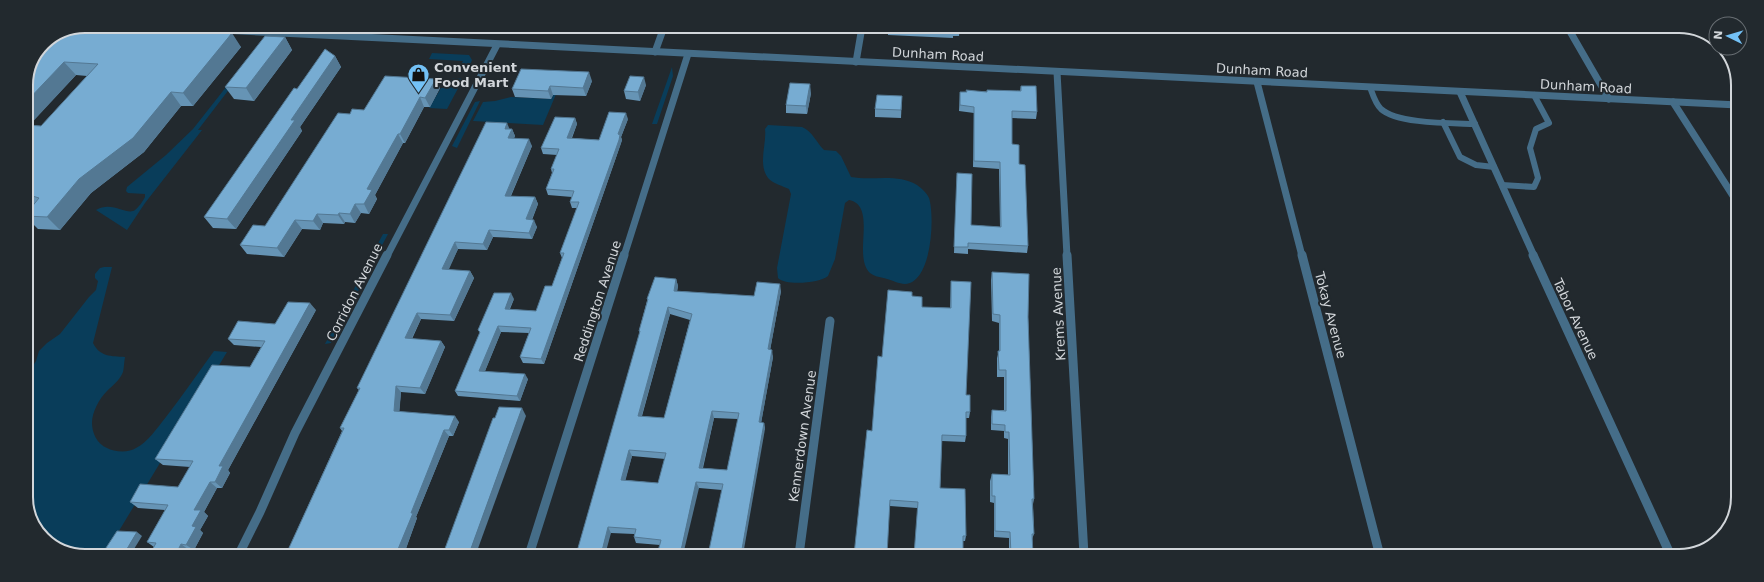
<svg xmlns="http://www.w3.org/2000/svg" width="1764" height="582" font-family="'DejaVu Sans',sans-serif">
	<rect width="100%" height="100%" fill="#22292e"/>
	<g fill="#093d5a">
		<path d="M455 26 518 27 516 31 510 33 452 31Z"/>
		<path d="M256 49H260L198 130H202L145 203 127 230 96 210C112 200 127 216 135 210 139 207 143 201 145 197V194L128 193 126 191 127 187 166 155 193 129Z"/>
		<path d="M432 53 469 55 472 60 469 68H459L463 61 429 59Z"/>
		<path d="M672 67 673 76 657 124H652Z"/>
		<path d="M453 78 463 79 447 109 429 108 441 88H448Z"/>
		<path d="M560 79 562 80 543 125 473 121 483 102 495 101 511 97 551 99Z"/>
		<path d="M480 101 457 148 452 146 475 102Z"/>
		<path d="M768 125 802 127C813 132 816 142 824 150L836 151 841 156 851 177C872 181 898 173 917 185 921 188 927 193 929 198 935 216 932 283 905 284 899 284 892 280 887 279 881 277 875 277 870 273 852 256 878 206 849 200L845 203 835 259 828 276C820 283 786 286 778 278L777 268 791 194 789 189C783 186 774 184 769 179 757 165 767 144 765 129Z"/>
		<path d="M383 234H388L331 343 325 344Z"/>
		<path d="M104 267H112L93 343C100 357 111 356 125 357 124 362 124 368 123 372 120 380 113 385 107 391 99 399 92 412 92 423 92 433 97 444 107 448 114 452 129 453 136 448 148 442 157 428 166 417 183 395 198 373 214 351L227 352 105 554H69L38 533 26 501V377L36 361 39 351 47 343 60 334 89 297 96 290 98 281 95 278V274L100 268Z"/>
	</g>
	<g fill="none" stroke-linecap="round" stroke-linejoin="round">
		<g stroke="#456d88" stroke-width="6">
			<path d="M1370 87C1373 95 1375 103 1381 109 1397 124 1453 123 1475 124"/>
			<path d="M1443 122 1460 157 1476 165 1494 167"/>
			<path d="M1502 185 1534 187 1538 178 1530 148 1536 129 1549 123 1534 95"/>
		</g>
		<g stroke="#456d88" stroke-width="7">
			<path d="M1568 28 1609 99"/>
			<path d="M655 52 664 27"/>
			<path d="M856 62 862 27"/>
			<path d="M1057 72 1067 256"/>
			<path d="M1257 82 1302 256"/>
			<path d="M1460 92 1534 256"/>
			<path d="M1673 102 1737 202"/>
			<path d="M387 256 497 45"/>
			<path d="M624 256 688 54"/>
		</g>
		<g stroke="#456d88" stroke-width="9">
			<path d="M1067 255 1084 555"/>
			<path d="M1302 255 1380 556"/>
			<path d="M1533 255 1671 556"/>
			<path d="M239 554 260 512 295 433 387 255"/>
			<path d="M529 555 624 255"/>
			<path d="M799 555 830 321"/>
		</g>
		<path stroke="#456d88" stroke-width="7" d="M138 26 1738 105"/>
	</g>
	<g fill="#6694b5" fill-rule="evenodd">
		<rect x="738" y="27" width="18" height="1"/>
		<path d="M792 27H836L835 32 792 30Z"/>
		<path d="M960 27 959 36H953V38L888 35V30Z"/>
		<path d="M221 31 222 33 241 47 193 106H181L144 152 91 193 60 230 38 229 26 217V214L34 205 26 204V84L43 43ZM76 75 87 76 41 126 29 125Z"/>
		<path d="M285 37 292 50 254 101 234 99 225 87Z"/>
		<path d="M335 56 341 67 300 127 302 131 236 229 213 228 204 217 297 89Z"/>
		<path d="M436 79 440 88 430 107H424L405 143H403L375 195 377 199 369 214 361 213 355 223 345 222 344 224 323 223 320 230 302 229 284 257 247 254 240 245 265 226 350 114 364 110Z"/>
		<path d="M592 81 586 96 553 95 551 99 515 97 512 89Z"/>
		<path d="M646 85 640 101 626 99 624 91Z"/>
		<path d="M1021 86 1037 112 1036 119 1012 118V144L1019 164 1028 246 1027 253 968 249V254L954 253 957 173 971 225 1000 227 999 169 973 167 974 113 959 111 960 92 1020 91Z"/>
		<path d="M811 93 807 114 786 113V105Z"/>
		<path d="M902 96 901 118 875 117V109Z"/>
		<path d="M575 118 577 124 572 138 599 140 628 119 621 137 622 140 620 146 544 364 523 363 520 357 529 333 501 332 485 371 528 379 520 401 458 396 455 391 480 333 478 330 514 299 510 309 536 311 552 286 562 258 560 253 577 208H572L570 202 572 197 548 195 546 189 552 173 551 169 557 155 543 154 541 148Z"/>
		<path d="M510 129H512L515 136 514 138 532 146 511 196 535 197 538 204 532 220 537 227 532 239 493 237 487 250 458 249 448 270 470 271 474 278 454 321 421 319 412 339 441 341 445 347 425 394 401 392 399 412 459 422 453 436H449L416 517 417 518 404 554H289L290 552 288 550 342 431 340 428 359 390 357 388Z"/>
		<path d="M992 272 1028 317 1034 499 1033 504 1034 534 1032 539 1033 555H1009V538L994 537V503L990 502V481L992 474 1008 475V439L1004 438V431L991 430V417L992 410H1004V377H997V358L999 351V323L992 321 991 280Z"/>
		<path d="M676 279 678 286 677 291 754 296 781 291 770 350 773 357 761 423H764L765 429 722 490 699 488 660 545 636 543 634 537V534L611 533 576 555 640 333 639 331 647 301V299ZM670 314 690 320 664 418 642 416ZM714 418 738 419 727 470 703 468ZM632 456 665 459 658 483 625 480Z"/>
		<path d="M951 281 966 395 970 412 969 418H966V436L965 442 942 441 940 488 966 536 965 541H963L917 508 890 506 872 431 882 357 912 296 922 307 950 308Z"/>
		<path d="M316 310 228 470 230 473 222 488H217L204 512 208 516 200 530 203 533 194 550 154 547 147 542 165 510 138 508 130 502 178 487 190 467 163 465 155 459 250 367 261 347 234 345 228 339Z"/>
	</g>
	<g fill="#537893">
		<path d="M221 31 226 40 232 33 241 47 193 106 183 93Z"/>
		<path d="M285 37 292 50 254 101 246 88Z"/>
		<path d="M335 56 341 67 300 127 302 131 236 229 227 219 291 120Z"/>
		<path d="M64 62 76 75 26 129V102Z"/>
		<path d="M589 72 592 81 586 96 583 88Z"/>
		<path d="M644 77 646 85 640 101 638 92Z"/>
		<path d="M436 79 440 88 430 107 425 98Z"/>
		<path d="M810 84 811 93 807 114 806 106Z"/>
		<path d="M550 86 553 95 551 99 548 91Z"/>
		<path d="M171 92 181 106 144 152 91 193 60 230 47 217 79 179Z"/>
		<path d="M420 97 424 107 405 143 400 134Z"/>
		<path d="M626 113 628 119 621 137 622 140 620 146 544 364 541 359 618 134Z"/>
		<path d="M575 118 577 124 569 144 567 138Z"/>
		<path d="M507 123 510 130 505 129Z"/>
		<path d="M512 129 515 136 511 145 508 138Z"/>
		<path d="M398 134 403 143 375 195 377 199 369 214 364 204 367 189Z"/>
		<path d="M529 139 532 146 508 202 505 196Z"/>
		<path d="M535 197 538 204 529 226 526 219Z"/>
		<path d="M355 204 361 213 355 223 350 214Z"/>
		<path d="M339 213 345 222 344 224 338 215Z"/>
		<path d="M317 214 323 223 320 230 313 221Z"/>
		<path d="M295 220 302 229 284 257 277 248Z"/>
		<path d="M534 220 537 227 532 239 529 233Z"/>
		<path d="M489 230 493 237 487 250 483 244Z"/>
		<path d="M455 242 458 249 446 276 442 269Z"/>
		<path d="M470 271 474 278 454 321 450 315Z"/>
		<path d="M676 279 678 286 676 298 674 291Z"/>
		<path d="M780 284 781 291 769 356 768 349Z"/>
		<path d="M511 293 514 299 507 314 505 309Z"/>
		<path d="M310 303 316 310 228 470 230 473 222 488 215 482 219 466Z"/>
		<path d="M668 307 670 314 640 422 638 416Z"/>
		<path d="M417 313 421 319 409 344 405 338Z"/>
		<path d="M498 326 501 332 483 376 479 371Z"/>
		<path d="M441 341 445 347 425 394 420 388Z"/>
		<path d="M772 350 773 357 760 429 759 422Z"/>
		<path d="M525 374 528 379 520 401 517 396Z"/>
		<path d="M396 386 401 392 399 417 394 411Z"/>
		<path d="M522 408 526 416 476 554H469Z"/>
		<path d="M712 411 714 418 701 474 699 468Z"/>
		<path d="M455 416 459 422 453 436 449 430Z"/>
		<path d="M764 423 765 429 743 555H741Z"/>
		<path d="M444 430 449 436 416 517 417 518 404 554H396L411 513Z"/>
		<path d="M629 450 632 456 624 486 621 480Z"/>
		<path d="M210 482 217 488 204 512 208 516 200 530 203 533 194 550 186 545 192 526 194 510Z"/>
		<path d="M696 482 699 488 683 555H680Z"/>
		<path d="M608 527 611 533 605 555H601Z"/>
		<path d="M137 532 142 536 131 554H124Z"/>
		<path d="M181 544 189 550 187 554H176Z"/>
	</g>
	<g fill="#77acd2" stroke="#537893" fill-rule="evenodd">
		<path d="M85 26H112L221 31 220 33H232L183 93 171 92 133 138 79 179 47 217 26 216V214L39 198 26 194V125L41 126 98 64 64 62 26 102V84L43 43Z"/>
		<path d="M888 27H960V31H953V33L888 30Z"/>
		<path d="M265 36 285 37 246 88 225 87Z"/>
		<path d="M325 49 335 56 291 120H295L227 219 204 217 294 88 297 89Z"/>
		<path d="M521 69 589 72 583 88 550 86 548 91 512 89Z"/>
		<path d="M385 76 436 79 425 98 420 97 400 134H398L367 189 372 190 364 204H355L350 214 339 213 338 215 317 214 313 221 295 220 277 248 240 245 253 225 265 226 338 113 350 114 352 109 364 110Z"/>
		<path d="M630 76 644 77 638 92 624 91Z"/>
		<path d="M790 83 810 84 806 106 786 105Z"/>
		<path d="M1021 86H1036L1037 112 1012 111V144L1019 145V164L1025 165 1028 246 968 243V247H954L957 173 972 174 971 225 1001 227 1000 162 974 161V107L960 105V92H967L966 90 987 92V90L1021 91Z"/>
		<path d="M877 95 902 96 901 110 875 109Z"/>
		<path d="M609 112 626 113 618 134 620 135 619 140 541 359 520 357 531 328 498 326 479 371 525 374 517 396 455 391 480 332 478 330 494 293H511L505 309 536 311 545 286H552L564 253H560L579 202H570L574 191 546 189 554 169H551L559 149 541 148 555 117 575 118 567 138 599 140Z"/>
		<path d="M486 122 507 123 505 129H512L508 138 529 139 505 196 535 197 526 219 534 220 529 233 489 230 483 244 455 242 442 269 470 271 450 315 417 313 405 338 441 341 420 388 396 386 394 411 455 416 449 430H444L411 513H413L396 554H343L315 552 314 554H289L291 550H288L344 428H340L360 388H357Z"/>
		<path d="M992 272 1029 274 1028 317 1034 499H1032L1034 534H1032L1033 555H1011L1010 532 995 531V496H992V474L1010 475 1009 432H1005V425L992 424V410L1006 411V370H999L998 351H1000V315L993 314Z"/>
		<path d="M655 277 676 279 674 291 754 296 757 282 780 284 768 349 772 350 759 422 764 423 741 555H708L723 484 696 482 680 555H657L661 540 634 537 636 529 608 527 601 555H576L640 331H639L648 299H647ZM668 307 692 314 664 418 638 416ZM712 411 739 413 727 470 699 468ZM629 450 666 453 658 483 621 480Z"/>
		<path d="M951 281 971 282 966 395H970V412H966V436L942 435 940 488 965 489 966 536H963V555H914L918 502 890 500 887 555H854L867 430 872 431 878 356 882 357 888 290 912 292V296L922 297V307L951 308Z"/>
		<path d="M288 302 310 303 219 466H223L215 482H210L194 510H201L192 526 196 527 186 545 181 544 176 554H150L156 543 147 542 168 505 130 502 140 484 178 487 193 461 155 459 212 365 250 367 265 341 228 339 238 321 275 324Z"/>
		<path d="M499 407 522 408 469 554H443L493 418H495Z"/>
		<path d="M117 531 137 532 124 554H102Z"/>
	</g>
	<defs>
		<symbol id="shop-pin" viewBox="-11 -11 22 30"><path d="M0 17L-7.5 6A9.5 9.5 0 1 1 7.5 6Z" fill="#73c1f6" stroke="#22292e"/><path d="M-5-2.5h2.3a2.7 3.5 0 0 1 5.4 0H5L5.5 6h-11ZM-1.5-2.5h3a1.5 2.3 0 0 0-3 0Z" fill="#111"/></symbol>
	</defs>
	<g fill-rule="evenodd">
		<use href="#shop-pin" x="406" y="62" width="25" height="34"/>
	</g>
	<g text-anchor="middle" stroke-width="4" stroke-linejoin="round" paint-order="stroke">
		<g font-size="13" fill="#d2d6da" stroke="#22292e">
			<text transform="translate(938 54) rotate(3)" y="5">Dunham Road</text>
			<text transform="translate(1262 70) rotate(3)" y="5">Dunham Road</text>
			<text transform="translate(1586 86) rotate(3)" y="5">Dunham Road</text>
			<text transform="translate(354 292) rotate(-63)" y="5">Corridon Avenue</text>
			<text transform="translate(597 301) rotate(-72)" y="5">Reddington Avenue</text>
			<text transform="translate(1058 314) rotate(-93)" y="5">Krems Avenue</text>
			<text transform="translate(1331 315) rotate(75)" y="5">Tokay Avenue</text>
			<text transform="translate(1576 319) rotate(65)" y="5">Tabor Avenue</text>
			<text transform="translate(802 436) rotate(-82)" y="5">Kennerdown Avenue</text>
		</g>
		<g font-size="13" font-weight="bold" fill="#d2d6da" stroke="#22292e" text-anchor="start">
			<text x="434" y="72">Convenient<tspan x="434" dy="15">Food Mart</tspan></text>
		</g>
	</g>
	<path d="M0 0H1764V582H0ZM85 33H1679A52 52 0 0 1 1731 85V497A52 52 0 0 1 1679 549H85A52 52 0 0 1 33 497V85A52 52 0 0 1 85 33Z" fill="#22292e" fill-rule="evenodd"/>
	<path fill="none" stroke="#d2d6da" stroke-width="2" d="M85 33H1679A52 52 0 0 1 1731 85V497A52 52 0 0 1 1679 549H85A52 52 0 0 1 33 497V85A52 52 0 0 1 85 33Z"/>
	<g transform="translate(1728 36) rotate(275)"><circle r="19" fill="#22292e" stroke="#686e73"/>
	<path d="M0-3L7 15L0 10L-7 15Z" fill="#73c1f6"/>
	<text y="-6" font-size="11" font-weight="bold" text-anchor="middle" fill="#d2d6da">N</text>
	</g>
</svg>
